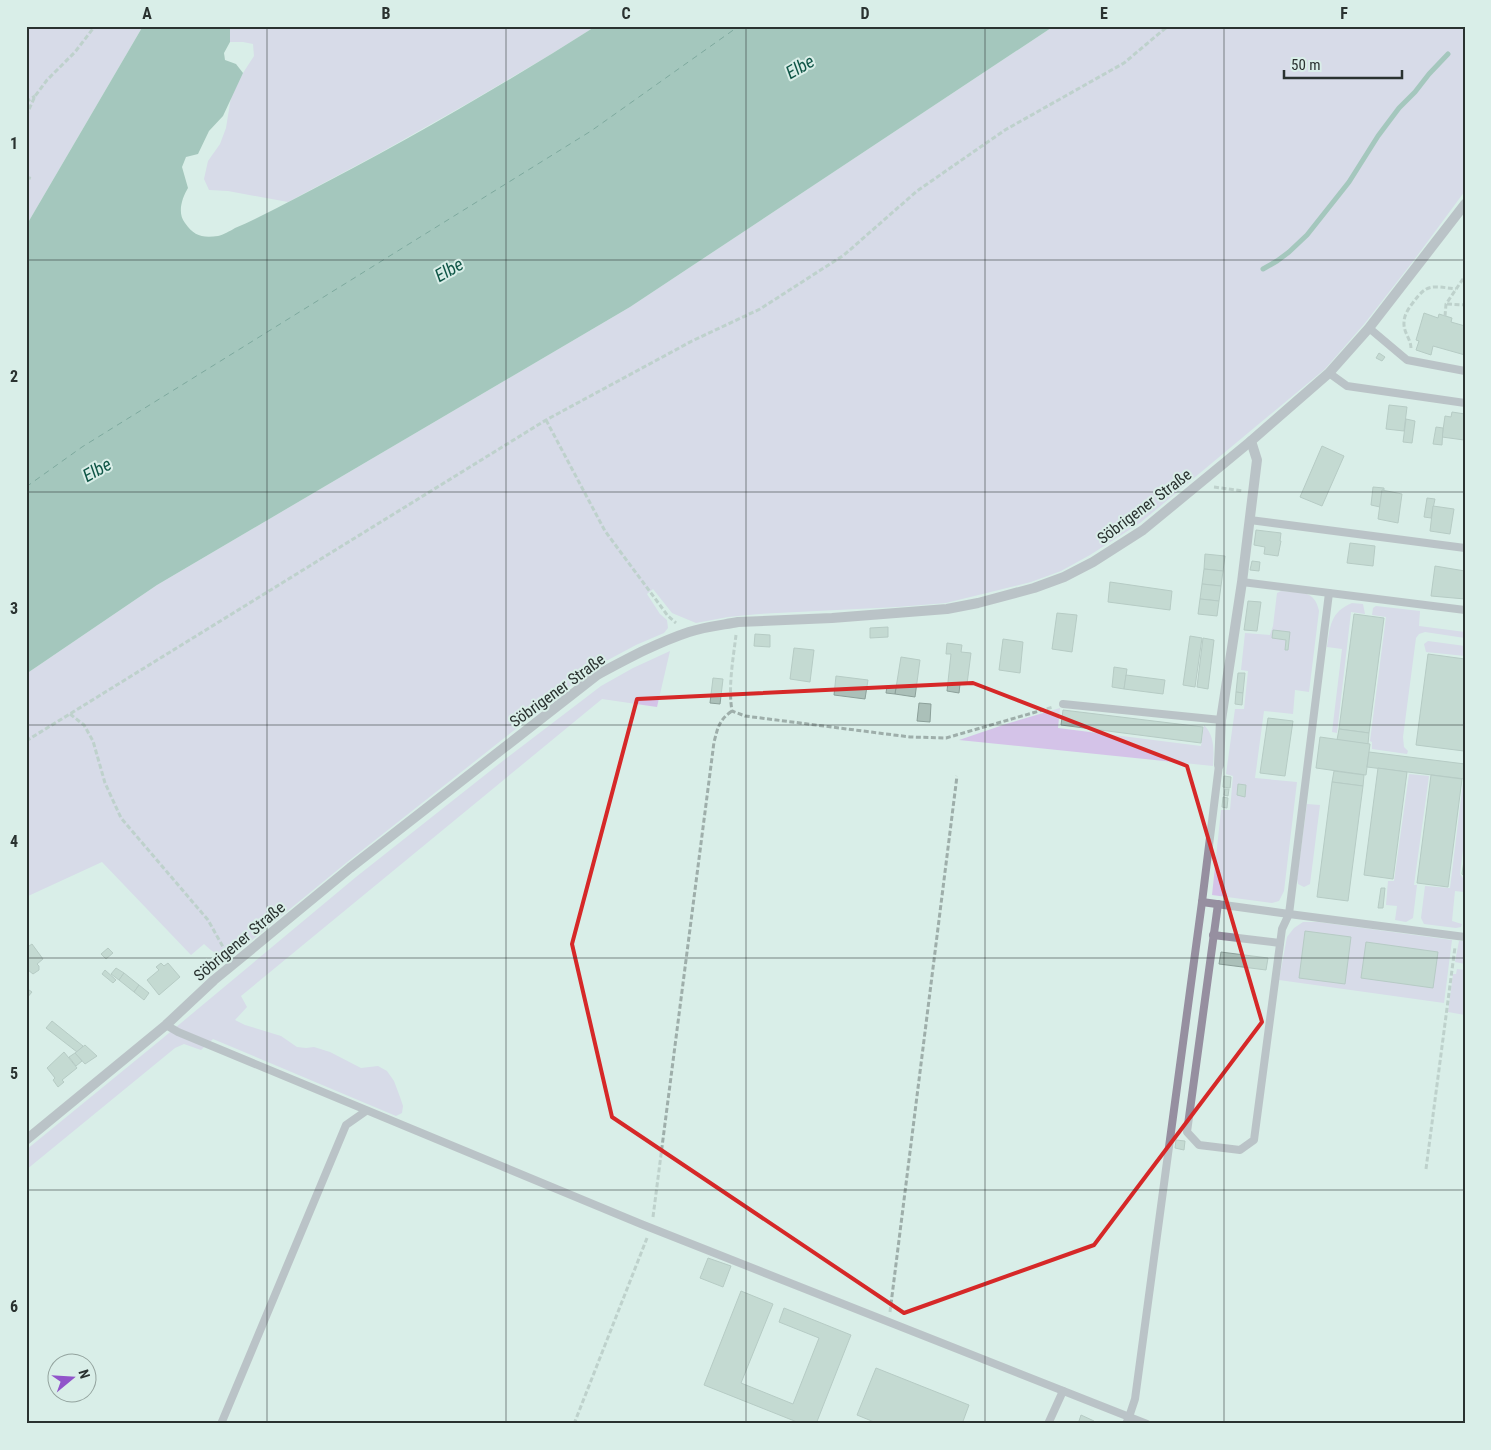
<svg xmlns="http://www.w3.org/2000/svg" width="1491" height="1450" font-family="'Roboto Condensed',sans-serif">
	<rect width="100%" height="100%" fill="#d9eee8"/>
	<g fill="#d4c3e8">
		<path d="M26 26H143L26 226Z"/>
		<path d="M230 26H596L548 56 470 102 378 154 288 202 228 191 209 190 204 179 208 161 220 144 226 128 231 97 243 73 254 56 253 44 243 42H230Z"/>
		<path d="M1054 26H1465V191L1414 260 1365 323 1325 369 1140 523 1090 555 1061 571 1031 582 946 603 897 607 759 614 728 617 696 623 672 613 653 589 647 594 660 614 667 620 668 628 664 633 636 645 593 668 346 863 235 954C218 956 216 955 204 944L191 955 102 862 26 897V674L157 585 630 307Z"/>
		<path d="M1281 591C1299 593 1315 589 1319 611L1309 692 1295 690 1293 714 1264 711 1255 778 1297 782 1284 891 1279 901 1272 903 1212 895 1221 810H1230L1233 776 1226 774 1235 709H1244L1248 671 1241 670 1245 633 1270 635 1273 626 1277 593Z"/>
		<path d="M1352 603 1363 604 1365 614 1351 612 1337 733 1332 732 1342 649 1327 647C1330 627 1330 612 1352 603Z"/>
		<path d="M1376 606 1420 611 1419 626 1465 632V638L1425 632 1419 634 1416 638 1403 737 1404 747 1408 751 1407 754 1372 749V742L1370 741 1386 617 1372 615 1373 608Z"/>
		<path d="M1428 641 1465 646V656L1426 652 1424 644Z"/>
		<path d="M670 651 657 707 602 699 241 996 247 1007 235 1020 245 1025 281 1036 297 1047 306 1048 314 1047 330 1052 361 1068 378 1066 387 1071 394 1081 400 1097 403 1106 402 1113 396 1116 213 1039 201 1050 184 1044 175 1048 26 1170V1150L163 1038 356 877 504 760 601 686 633 668Z"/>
		<path d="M1060 708 1058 728 1201 746 1204 725C1215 736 1214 752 1213 766L959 740 1006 724Z"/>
		<path d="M1409 774 1429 776 1414 885H1417L1413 918 1406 922 1395 920 1397 906 1386 905 1388 881H1394Z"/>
		<path d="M1463 782H1465V834L1460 874 1465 881 1464 892 1455 891 1452 921 1462 924 1461 927 1456 928 1424 924 1421 918 1425 886 1450 888Z"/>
		<path d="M1307 804 1320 805 1310 884 1304 887 1298 884 1297 879Z"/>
		<path d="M1303 922H1318L1452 940 1444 1003 1279 980 1287 937 1294 928Z"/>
		<path d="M1459 941H1465V964L1455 962Z"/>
		<path d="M1457 969 1465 970V1015L1448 1012 1453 974H1456Z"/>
	</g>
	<path fill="#659789" d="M143 26H230V42L224 53 225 60 236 64 243 73 223 116 209 131 198 154 186 157 182 167 188 188C182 198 177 213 185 223 194 236 202 238 218 236 223 235 230 231 235 228 257 219 278 207 300 196 401 144 500 87 596 26H1054L630 307 157 585 26 674V226Z"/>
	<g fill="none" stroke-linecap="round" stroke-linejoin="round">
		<path stroke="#659789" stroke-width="5" d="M1263 269 1277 261 1289 252 1307 235 1349 182 1378 136 1399 108 1415 92 1429 74 1448 54"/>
		<path stroke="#0f5546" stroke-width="1" stroke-dasharray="6 5" stroke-linecap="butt" d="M26 487 82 447 591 131 739 26"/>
	</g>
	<g fill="#abc0b9" stroke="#8ca09a">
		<path d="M1424 313 1438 318 1439 314 1452 318 1451 322 1465 326V355L1433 346 1431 355 1416 350 1419 341 1416 340Z"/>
		<path d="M1379 353 1385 357 1382 361 1376 358Z"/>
		<path d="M1389 405 1407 407 1404 431 1386 429Z"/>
		<path d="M1452 412 1465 414 1464 440 1442 437 1445 416 1451 417Z"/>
		<path d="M1406 419 1415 421 1412 443 1403 442Z"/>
		<path d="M1436 427 1443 428 1442 445 1433 444Z"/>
		<path d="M1322 446 1344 456 1322 506 1300 497Z"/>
		<path d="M1373 487 1384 488V491L1382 490 1380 507 1371 505Z"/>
		<path d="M1382 490 1402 494 1398 523 1378 519Z"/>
		<path d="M1427 498 1435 499 1431 518 1424 517Z"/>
		<path d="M1433 506 1454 509 1450 534 1430 531Z"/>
		<path d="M1256 530 1281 533 1280 541H1281L1278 556 1264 554 1265 547 1254 545Z"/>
		<path d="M1350 543 1375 546 1373 566 1347 563Z"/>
		<path d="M1205 554 1225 556 1223 571 1204 569Z"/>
		<path d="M1252 561 1260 562 1259 571 1250 570Z"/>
		<path d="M1435 566 1465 571V599L1431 596Z"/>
		<path d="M1204 569 1223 571 1221 586 1202 584Z"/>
		<path d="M1110 582 1172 591 1170 610 1108 602Z"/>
		<path d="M1202 584 1221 586 1219 601 1200 599Z"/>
		<path d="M1200 599 1219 601 1217 616 1198 614Z"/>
		<path d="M1248 601 1261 602 1257 631 1244 630Z"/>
		<path d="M1057 613 1077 615 1072 652 1052 649Z"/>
		<path d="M1354 614 1384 618 1369 733 1339 729Z"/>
		<path d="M888 627V637L870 638V628Z"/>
		<path d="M1273 630 1290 632 1288 650H1285L1286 640 1272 638Z"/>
		<path d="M755 634 770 635V647L754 646Z"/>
		<path d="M1190 636 1202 638 1195 687 1183 685Z"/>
		<path d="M1203 638 1214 640 1208 689 1197 687Z"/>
		<path d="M1003 639 1023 642 1020 673 999 670Z"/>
		<path d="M947 643 962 645 961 652 971 653 967 684H960L959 693 947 691 951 654H946Z"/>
		<path d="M794 648 814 650 810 682 790 679Z"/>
		<path d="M1428 654 1465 659 1464 751 1416 745Z"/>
		<path d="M901 657 920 660 915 697 895 694Z"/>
		<path d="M1114 667 1127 669 1124 689 1112 687Z"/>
		<path d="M1238 673H1245L1243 693 1236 692Z"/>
		<path d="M1126 675 1165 680 1163 694 1124 689Z"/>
		<path d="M836 676 868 680 865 699 834 695Z"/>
		<path d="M713 678 723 679 720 704 710 703Z"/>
		<path d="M887 686 896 687 895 694 886 693Z"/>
		<path d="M1236 692 1243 693 1242 705 1235 704Z"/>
		<path d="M919 703 931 704 930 722 917 721Z"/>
		<path d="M1063 710 1203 727 1201 743 1061 725Z"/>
		<path d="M1268 718 1293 721 1285 776 1260 773Z"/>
		<path d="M1339 729 1369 733 1368 744 1337 740Z"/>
		<path d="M1320 737 1370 744 1366 775 1316 768Z"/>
		<path d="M1369 752 1465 764V779L1367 767Z"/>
		<path d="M1378 768 1407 772 1393 879 1364 875Z"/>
		<path d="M1334 771 1364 775 1363 786 1332 782Z"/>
		<path d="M1431 775 1462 779 1448 887 1417 883Z"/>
		<path d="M1224 776 1231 777 1230 788 1223 787Z"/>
		<path d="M1332 782 1363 786 1348 901 1317 897Z"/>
		<path d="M1238 784 1246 785 1245 797 1237 795Z"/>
		<path d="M1225 789H1229L1228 796 1224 795Z"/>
		<path d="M1223 797 1228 798 1227 808 1222 807Z"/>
		<path d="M1465 854V877L1462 874Z"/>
		<path d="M1381 888H1385L1383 908H1378Z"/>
		<path d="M1305 931 1351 937 1345 984 1299 978Z"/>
		<path d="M1366 942 1438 952 1433 988 1361 978Z"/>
		<path d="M32 944 43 959 37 964 39 966V970L33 974 28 970 26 972V948Z"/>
		<path d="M108 948 113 953 106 959 101 954Z"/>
		<path d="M1221 952 1268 958 1266 970 1219 964Z"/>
		<path d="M161 963 164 966 168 963 180 977 159 995 147 980 159 970 156 967Z"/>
		<path d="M116 968 124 973 119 980 111 974Z"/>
		<path d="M105 970 116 980 113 983 102 974Z"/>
		<path d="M124 973 139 985 134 992 119 980Z"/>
		<path d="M139 985 149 993 144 1000 134 992Z"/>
		<path d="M26 988 32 992 26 999Z"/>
		<path d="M52 1021 83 1046 77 1052 46 1028Z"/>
		<path d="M85 1045 97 1056 85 1064 75 1053Z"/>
		<path d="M64 1052 77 1068 62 1080 64 1082 58 1087 53 1080 55 1078 47 1068Z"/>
		<path d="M75 1053 82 1061 76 1066 69 1057Z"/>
		<path d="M1176 1140 1185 1141 1184 1150 1175 1148Z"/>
		<path d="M708 1258 731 1266 723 1287 700 1278Z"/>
		<path d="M741 1291 773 1304 741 1383 793 1404 819 1338 779 1322 784 1308 851 1335 816 1424H802L704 1385Z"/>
		<path d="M876 1368 969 1405 962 1424H879L857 1415Z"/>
		<path d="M1081 1415 1094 1421 1093 1424H1078Z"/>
	</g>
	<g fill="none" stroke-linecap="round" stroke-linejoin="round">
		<g stroke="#9eaeaa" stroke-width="3" stroke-dasharray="5 2.5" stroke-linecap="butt">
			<path d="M26 102 35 96"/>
			<path d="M26 116 35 96 47 80 75 52 95 26"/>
			<path d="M26 177 33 179"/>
			<path d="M1447 304 1465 305"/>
			<path d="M1445 316 1446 304 1465 276"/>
			<path d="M1411 348C1411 339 1403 332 1404 322 1404 316 1408 309 1412 304 1427 283 1431 286 1456 289"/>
			<path d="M546 420 605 531 668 616 676 623"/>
			<path d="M1214 487 1243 491"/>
			<path d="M736 635C733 660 728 687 732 711L745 716 910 737 946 738 1053 707"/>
			<path d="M70 714 84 725 93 741 105 783 121 818 208 920 227 954"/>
			<path d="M26 741 546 420 692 341 760 309 844 255 917 191 1005 130 1124 63 1168 26"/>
			<path d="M1426 1169 1455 947"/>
			<path d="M653 1217 714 742C718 727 719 720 732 711"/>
			<path d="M890 1312 957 776"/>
			<path d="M574 1424 647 1238"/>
		</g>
		<g stroke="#968fa0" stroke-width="8">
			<path d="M1369 328 1407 360 1465 371"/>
			<path d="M1329 373 1347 386 1465 403"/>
			<path d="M1250 520 1465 548"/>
			<path d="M1242 582 1465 610"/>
			<path d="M1063 704 1221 720"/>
			<path d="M1202 902 1289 914 1329 593"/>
			<path d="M1218 904 1187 1132 1199 1145 1240 1150 1254 1140 1282 929 1289 914 1465 937"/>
			<path d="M1213 935 1280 943"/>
			<path d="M166 1025 178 1032 641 1224 1147 1424"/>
			<path d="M221 1424 346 1125 366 1111"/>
			<path d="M1048 1424 1063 1391"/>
			<path d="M1126 1424 1129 1417 1135 1399 1202 902 1219 765"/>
		</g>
		<path stroke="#968fa0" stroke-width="10" d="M1219 765 1221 720 1242 582 1257 460 1251 441"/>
		<path stroke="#968fa0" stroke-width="10" d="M26 1140 166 1025 214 980 350 868 597 675C627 659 656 643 689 632 704 627 722 625 738 622L832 618 947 609 978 603 1034 588 1064 577 1093 562 1143 530 1251 441 1329 373 1369 328 1465 204"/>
	</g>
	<path d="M0 0H1491V1450H0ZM973 683 1187 766 1262 1022 1094 1245 904 1313 612 1117 572 944 637 699Z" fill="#d9eee8" fill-opacity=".55" fill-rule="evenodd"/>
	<path fill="none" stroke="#d62828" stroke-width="4" stroke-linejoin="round" d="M973 683 1187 766 1262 1022 1094 1245 904 1313 612 1117 572 944 637 699Z"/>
	<path fill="none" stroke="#2a3230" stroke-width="1" stroke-opacity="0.55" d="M267 26V1424M506 26V1424M746 26V1424M985 26V1424M1224 26V1424M26 260H1465M26 492H1465M26 725H1465M26 958H1465M26 1190H1465"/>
	<g text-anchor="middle" stroke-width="4" stroke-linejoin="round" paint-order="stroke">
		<g font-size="16" fill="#2a3230" stroke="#d9eee8">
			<text transform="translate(1144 506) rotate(-37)" y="6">Söbrigener Straße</text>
			<text transform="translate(557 690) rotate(-36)" y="6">Söbrigener Straße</text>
			<text transform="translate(239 941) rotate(-40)" y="6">Söbrigener Straße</text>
		</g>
		<g font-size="18" font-style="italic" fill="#0f5546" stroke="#d9eee8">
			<text transform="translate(800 67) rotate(-30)" y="6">Elbe</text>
			<text transform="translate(449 270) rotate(-30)" y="6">Elbe</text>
			<text transform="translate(97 470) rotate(-29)" y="6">Elbe</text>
		</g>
	</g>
	<rect width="1491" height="1450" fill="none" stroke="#d9eee8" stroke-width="55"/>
	<g transform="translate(72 1378) rotate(72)"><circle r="24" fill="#d9eee8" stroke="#93a39e"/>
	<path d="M0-4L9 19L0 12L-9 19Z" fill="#9154ca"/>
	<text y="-8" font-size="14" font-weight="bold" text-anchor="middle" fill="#2a3230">N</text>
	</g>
	<path d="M1284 70v8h118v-8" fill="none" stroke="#2a3230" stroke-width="2.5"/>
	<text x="1291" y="70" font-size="15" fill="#2a3230" stroke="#d9eee8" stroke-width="4" paint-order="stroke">50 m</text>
	<rect x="28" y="28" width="1436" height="1394" fill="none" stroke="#2a3230" stroke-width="2"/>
	<g font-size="16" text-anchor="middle" font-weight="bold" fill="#2a3230">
		<text x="147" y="19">A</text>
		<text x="386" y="19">B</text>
		<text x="626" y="19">C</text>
		<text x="865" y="19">D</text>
		<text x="1104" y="19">E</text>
		<text x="1344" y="19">F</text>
		<text x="14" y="149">1</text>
		<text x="14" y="382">2</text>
		<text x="14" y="614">3</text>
		<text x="14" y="847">4</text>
		<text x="14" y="1079">5</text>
		<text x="14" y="1312">6</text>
	</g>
</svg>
